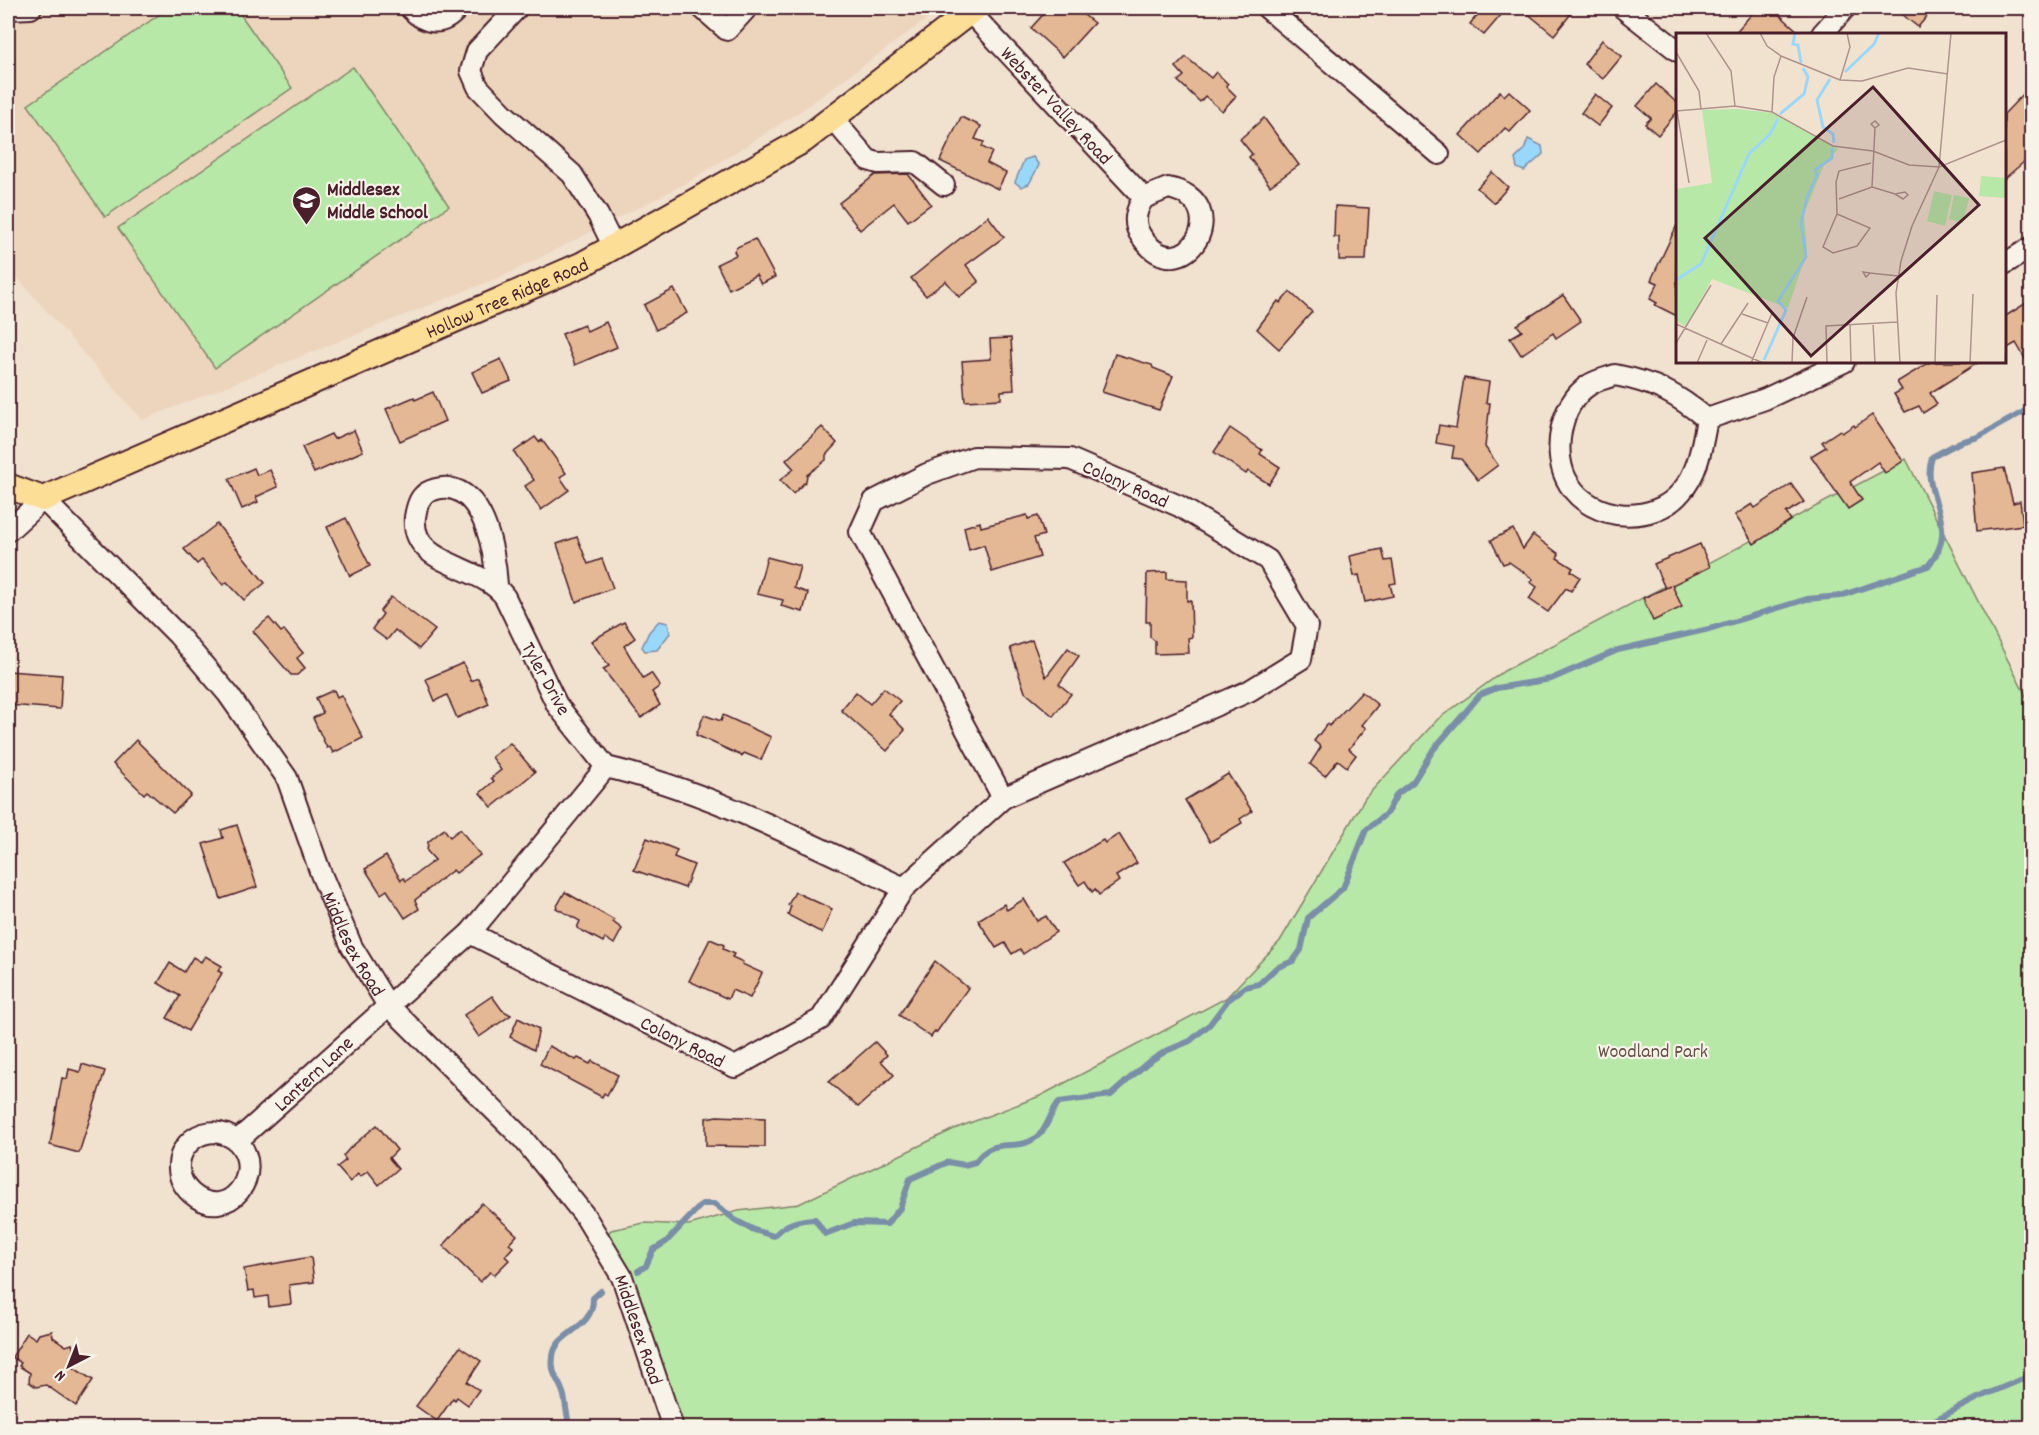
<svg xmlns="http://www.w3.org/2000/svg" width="2039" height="1435" font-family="Dekko,sans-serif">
	<rect width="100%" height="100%" fill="#f1e1cf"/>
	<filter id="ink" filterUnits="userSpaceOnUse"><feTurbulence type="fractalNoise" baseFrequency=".0167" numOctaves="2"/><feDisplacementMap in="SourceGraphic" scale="12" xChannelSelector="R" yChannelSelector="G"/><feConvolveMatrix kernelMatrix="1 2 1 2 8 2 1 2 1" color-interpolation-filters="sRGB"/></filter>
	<g filter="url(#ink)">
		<path fill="#edd5bd" d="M8 8H942L798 113 685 184 510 273 142 420 8 267Z"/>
		<g fill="#b8e8a7" stroke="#818469" stroke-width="1.5">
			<path d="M169 8H236L292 88 105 217 28 105Z"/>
			<path d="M353 67 449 206 215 368 118 228Z"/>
			<path d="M1906 459 2031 706V1427H663L600 1242 611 1230 644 1223 689 1225 738 1211 799 1204 954 1129 1040 1096 1226 998 1280 941 1365 798 1438 719 1504 671Z"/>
		</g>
		<g fill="#9ad8fb" stroke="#7a8ea8" stroke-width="1.5">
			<path d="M1528 139 1542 146 1543 154 1524 171 1517 168 1515 159 1524 150Z"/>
			<path d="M1033 157 1039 165 1029 184 1021 187 1015 182 1024 160Z"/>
			<path d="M659 621 668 623 670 633 657 650 645 651 642 647 649 632Z"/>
		</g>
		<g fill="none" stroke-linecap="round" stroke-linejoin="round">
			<g stroke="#7a8ea8" stroke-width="6">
				<path d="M638 1271 646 1266 653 1250 666 1242 702 1204H715L735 1220 754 1230 774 1236C786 1223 797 1220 815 1219L825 1234 854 1223 887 1224 900 1208 910 1179 948 1162 964 1165 975 1162C997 1132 1018 1156 1040 1134 1047 1128 1051 1111 1059 1102L1111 1095 1147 1063 1166 1051 1190 1041 1210 1024 1228 1000 1245 987 1259 984 1276 968 1293 961 1301 950 1308 918 1343 888 1366 830 1387 813 1397 794 1413 782 1433 750 1480 695 1497 688 1551 679 1618 650 1709 629 1807 599 1840 596 1928 566C1964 524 1919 497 1932 457L1960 442 1978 437 2032 407"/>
				<path d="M570 1428C567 1417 566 1406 564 1396 560 1380 550 1376 553 1356 556 1331 594 1330 593 1298L601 1291"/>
				<path d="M1919 1428 1978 1398 2032 1375"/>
			</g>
		</g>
		<g fill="#e4b894" stroke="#4a1f2b" stroke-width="1.5">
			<path d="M1049 8H1075L1094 23 1063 57 1031 28Z"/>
			<path d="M1483 8H1507L1484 35 1470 24Z"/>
			<path d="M1521 8H1562L1570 15 1554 35Z"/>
			<path d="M1757 8H1772L1801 34H1734Z"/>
			<path d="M1894 8H1934L1918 27Z"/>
			<path d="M1602 40 1622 56 1603 79 1584 64Z"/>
			<path d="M1186 57 1211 78 1216 72 1228 84 1226 86 1236 96 1222 111 1205 96 1200 102 1178 81 1184 76 1176 67Z"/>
			<path d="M1656 84 1677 103V112L1658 135 1645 124 1651 118 1637 106Z"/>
			<path d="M2031 86V156L2004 179V114Z"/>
			<path d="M1500 91 1504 96 1509 91 1530 110 1510 132 1505 128 1481 154 1460 135Z"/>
			<path d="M1595 94 1612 108 1598 126 1581 113Z"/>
			<path d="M961 117 981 126 975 139 984 142 982 147 992 152 987 163 1006 173 998 189 940 161Z"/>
			<path d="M1264 118 1299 165 1270 186 1249 157 1252 154 1240 139Z"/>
			<path d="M1492 172 1508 187 1494 203 1477 188Z"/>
			<path d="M908 174 931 204 908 221 894 203 860 230 839 203 875 175Z"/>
			<path d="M1335 206 1369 208 1366 260H1339V237H1334Z"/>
			<path d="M988 216 1004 237 966 265 979 282 959 297 946 281 926 296 911 278Z"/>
			<path d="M1677 225V316L1655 305 1657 303 1650 299 1658 283 1651 280Z"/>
			<path d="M755 239 775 277 761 284 756 275 729 289 717 264 736 255 734 251 737 247Z"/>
			<path d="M674 289 687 313 656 330 644 305Z"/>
			<path d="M1290 292 1312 312 1279 349 1257 329 1278 301 1280 303Z"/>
			<path d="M1563 295 1581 321 1556 338 1553 333 1521 355 1510 338 1522 331 1517 325Z"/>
			<path d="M2031 300V369L2016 343 2004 350V317Z"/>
			<path d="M606 322 617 347 575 365 562 334 584 325 587 331Z"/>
			<path d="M1011 338 1014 390 1001 391V399L965 401 962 361 991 359 990 339Z"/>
			<path d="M1115 354 1152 365 1153 368 1173 376 1159 410 1102 392Z"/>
			<path d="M501 359 511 381 482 393 472 372Z"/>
			<path d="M1930 362H1979L1930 393 1937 404 1923 413 1919 406 1905 412 1894 394 1902 390 1897 382Z"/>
			<path d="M1464 378 1489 382 1486 403H1490L1485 447 1498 465 1478 480 1461 459 1452 458 1454 446 1436 443 1439 425 1456 428Z"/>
			<path d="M433 392 445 421 400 441 386 409 414 397 415 400Z"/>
			<path d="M1872 415 1903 461 1885 473 1878 462 1850 482 1862 500 1848 509 1811 456 1826 447 1822 442 1840 430 1842 433 1854 425 1855 427Z"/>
			<path d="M822 427 837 443 826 455V460L807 475 806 481 793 494 780 480 794 469 786 460Z"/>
			<path d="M1230 428 1262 450 1260 454 1280 467 1269 484 1248 471 1246 474 1214 452Z"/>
			<path d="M354 430 363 451 314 473 302 447 331 434 334 439Z"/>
			<path d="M535 437 539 442 542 440 566 473 560 477 569 490 541 510 525 486 534 480 514 452Z"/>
			<path d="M254 468 257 475 270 470 278 487 256 497 258 502 242 509 229 479Z"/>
			<path d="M2004 468 2013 503 2020 501 2023 525 1977 531 1972 473Z"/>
			<path d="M1791 484 1804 502 1786 513 1791 520 1754 544 1735 515 1752 504 1755 508Z"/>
			<path d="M1027 515 1028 519 1038 516 1044 535 1034 538 1040 557 992 572 984 545 969 550 964 527 980 522 981 527Z"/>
			<path d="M346 518 370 566 350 576 327 527Z"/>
			<path d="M217 524 265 583 244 600 227 582 223 585 202 560 197 564 184 549Z"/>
			<path d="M1513 529 1523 549 1533 535 1559 554 1557 558 1573 568 1571 571 1580 577 1571 591 1566 588 1548 612 1529 599 1537 587 1530 582 1533 579 1509 562 1503 564 1491 540Z"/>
			<path d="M577 537 588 564 602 559 613 588 576 602 557 544Z"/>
			<path d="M1700 544 1710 567 1672 585 1682 607 1653 621 1643 598 1670 586 1665 588 1654 564Z"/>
			<path d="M1382 549 1385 561 1392 560 1396 583 1390 584 1393 596 1365 602 1359 575 1354 576 1350 556Z"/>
			<path d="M767 557 800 566 794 588 808 593 803 612 781 606 783 600 757 594Z"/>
			<path d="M1167 572V579L1187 580V601L1191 600 1192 637 1188 638 1189 653 1155 654V641L1150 637V622H1146L1147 573Z"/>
			<path d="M391 597 435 630 419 649 395 630 387 640 372 629 383 614 380 611Z"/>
			<path d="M269 618 281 632 284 630 303 653 297 658 305 668 297 675H291L253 631Z"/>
			<path d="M624 622 635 638 624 646 643 678 651 673 660 686 652 692 660 705 641 718 603 669 609 666 591 641Z"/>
			<path d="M1032 640 1046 677 1068 648 1079 656 1059 684 1071 694 1053 716 1025 692 1010 648Z"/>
			<path d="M463 663 471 681 478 678 489 704 457 718 447 695 435 701 426 679Z"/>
			<path d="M8 671 62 675 60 709 8 705Z"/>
			<path d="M884 688 900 701 889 714 905 730 887 751 841 710 856 692 870 704Z"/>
			<path d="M334 690 337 697 341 695 363 738 333 753 330 747 327 748 313 718 323 713 316 698Z"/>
			<path d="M1362 692 1378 705 1362 725 1366 728 1349 749 1356 755 1347 767 1338 760 1325 776 1310 764 1321 747 1314 741 1327 724 1329 726Z"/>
			<path d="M704 715 721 721 723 715 771 737 761 760 744 753 742 756 696 735Z"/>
			<path d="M136 740 191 795 173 813 147 791 144 794 113 764Z"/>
			<path d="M510 743 535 772 492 807 480 793 494 781 491 778 501 770 492 757Z"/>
			<path d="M1228 774 1252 811 1240 819 1242 823 1210 842 1185 800Z"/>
			<path d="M237 825 257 887 221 899 203 844 223 838 221 830Z"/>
			<path d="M444 829 450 837 460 829 480 855 456 873 453 870 415 900 419 909 405 918 387 890 381 894 365 869 386 856 401 880 404 878 406 881 435 860 427 851 428 842Z"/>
			<path d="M1119 834 1137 863 1116 876 1119 881 1099 895 1095 889 1092 892 1085 881 1079 885 1064 863 1103 840 1105 843Z"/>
			<path d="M647 838 677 850 674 857 694 865 685 888 634 870Z"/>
			<path d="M565 892 614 920 613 922 622 929 614 944 605 938 603 942 577 928 580 921 556 908Z"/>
			<path d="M795 892 832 909 822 933 788 915 791 906 788 905Z"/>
			<path d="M1024 899 1037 921 1046 916 1056 932 1023 954 1020 949 1012 954 1005 943 996 948 978 920 1004 904 1007 910Z"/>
			<path d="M710 939 724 945 723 949 734 954 732 957 743 962 742 964 762 973 750 998 732 990 728 999 689 981Z"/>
			<path d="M205 956 222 966 218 971 222 973 188 1031 167 1018 180 996 158 983 170 963 184 972 193 957 201 962Z"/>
			<path d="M935 961 968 988 936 1033 935 1031 931 1037 899 1015Z"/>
			<path d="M492 996 502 1010 511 1015 479 1037 464 1015Z"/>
			<path d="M518 1018 539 1029 534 1050 510 1037Z"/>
			<path d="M875 1042 887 1055 881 1061 894 1075 858 1107 829 1082Z"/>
			<path d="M549 1046 576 1060 578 1058 590 1064 592 1061 618 1075 607 1095 604 1093 602 1097 540 1064Z"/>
			<path d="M82 1064 105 1071 79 1153 50 1145 62 1078 67 1079 69 1069 80 1072Z"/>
			<path d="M717 1116 765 1118V1147L706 1146V1118Z"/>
			<path d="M377 1125 397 1150 389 1158 398 1169 379 1185 368 1171 360 1177 358 1174 350 1182 337 1167 346 1160 343 1156 350 1148Z"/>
			<path d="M482 1203 517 1235 509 1244 513 1247 505 1256 509 1260 494 1275 490 1272 480 1282 443 1246Z"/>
			<path d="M311 1257 314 1282 289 1285 291 1304 269 1307 268 1296 255 1298 254 1290 248 1291 244 1269Z"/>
			<path d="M52 1331 53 1337 66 1346 72 1344 75 1356 69 1365 93 1380 76 1406 46 1385 36 1387 29 1382 30 1373 19 1366 21 1363 12 1357 27 1333 36 1339 39 1334Z"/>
			<path d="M460 1347 481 1361 467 1382 479 1390 468 1405 457 1397 455 1400 453 1398 437 1421 416 1406Z"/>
		</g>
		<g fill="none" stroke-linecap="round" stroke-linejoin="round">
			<defs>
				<g id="minor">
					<path d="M410 8C426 25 443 27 458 8"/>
					<path d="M517 8 477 51 471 71 478 87 504 114 572 174 598 215 614 247"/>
					<path d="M702 8 727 30 747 8"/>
					<path d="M1267 8 1439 154"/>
					<path d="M1623 8 1678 51"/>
					<path d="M8 9 31 8"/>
					<path d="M970 12 1144 198 1168 188C1239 202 1182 297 1141 236 1132 223 1136 209 1144 198"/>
					<path d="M1822 34 1845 8"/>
					<path d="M833 119 868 160 878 163 915 162 944 185"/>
					<path d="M2004 264 2032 247"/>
					<path d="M1615 375C1656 383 1675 393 1707 419 1702 444 1699 472 1681 492 1654 525 1592 522 1569 484 1551 456 1559 404 1589 385 1596 380 1607 378 1615 375Z"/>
					<path d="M1707 419 1765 399 1844 362"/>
					<path d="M974 457 1070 459 1179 506 1268 560 1307 626 1301 659 1249 691 1003 798 860 532 874 501 927 474Z"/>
					<path id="s1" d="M8 531 43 499 178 635 228 694 287 778 321 874 352 947 387 1004 524 1140 585 1216 622 1277 673 1428"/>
					<path d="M497 585C495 555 486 494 449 488 441 487 428 490 423 496 418 500 416 511 415 517 410 567 482 564 505 597L557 705 606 767"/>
					<path d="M606 767C710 791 807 843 904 888"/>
					<path d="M470 933 735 1067 821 1019 904 888 1003 798"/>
					<path d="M237 1141C199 1112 158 1162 191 1193 228 1226 267 1172 237 1141L470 933 606 767"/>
				</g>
				<g id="major">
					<path id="s2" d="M8 486 43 499 583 264 804 140 975 8"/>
				</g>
			</defs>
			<use href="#minor" stroke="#4a1f2b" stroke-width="24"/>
			<use href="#major" stroke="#4a1f2b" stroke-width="28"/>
			<use href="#minor" stroke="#f7f3e8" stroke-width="20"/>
			<use href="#major" stroke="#fcde96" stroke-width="24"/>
		</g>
	</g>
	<defs>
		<symbol id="school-pin" viewBox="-11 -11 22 30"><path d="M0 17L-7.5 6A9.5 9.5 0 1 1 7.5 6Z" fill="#4a1f2b" stroke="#f7f3e8"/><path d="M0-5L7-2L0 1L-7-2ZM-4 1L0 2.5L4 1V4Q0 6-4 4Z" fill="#fff"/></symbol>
	</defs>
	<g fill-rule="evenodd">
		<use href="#school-pin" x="290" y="184" width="33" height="45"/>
	</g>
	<g text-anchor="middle" stroke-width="4.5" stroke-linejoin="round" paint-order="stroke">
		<g font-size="20" fill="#4a1f2b" stroke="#f7f3e8">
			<text transform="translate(1057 105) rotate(47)" y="7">Webster Valley Road</text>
			<text dy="7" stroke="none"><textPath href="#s2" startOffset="543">Hollow Tree Ridge Road</textPath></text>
			<text transform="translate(1126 483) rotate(24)" y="7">Colony Road</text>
			<text transform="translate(547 678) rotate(61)" y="7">Tyler Drive</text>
			<text dy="7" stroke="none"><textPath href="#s1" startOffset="598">Middlesex Road</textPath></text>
			<text transform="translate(683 1041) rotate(27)" y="7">Colony Road</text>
			<text transform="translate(313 1073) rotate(-43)" y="7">Lantern Lane</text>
			<text dy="7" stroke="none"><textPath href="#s1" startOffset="1084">Middlesex Road</textPath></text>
		</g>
		<g font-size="20" font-weight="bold" fill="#4a1f2b" stroke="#f7f3e8" text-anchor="start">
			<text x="327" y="195">Middlesex<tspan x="327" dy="23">Middle School</tspan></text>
		</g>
		<g font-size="20" fill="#66514a" stroke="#f7f3e8">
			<text x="1653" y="1057">Woodland Park</text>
		</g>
	</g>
	<g transform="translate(1676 33)">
		<rect width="330" height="330" fill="#f1e1cf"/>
		<path d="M62 76 96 80 162 116 148 132 128 181 131 219 112 275 36 246 10 294 0 288V156L36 150 26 77ZM305 143 330 145V165L303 163ZM258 158 276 162 269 193 251 188ZM278 162 293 165 287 190 273 186Z" fill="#b8e8a7"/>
		<path fill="none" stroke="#9ad8fb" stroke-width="3" d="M119 0 117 11 122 12 125 30M169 39 198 11 203 0M154 46 141 67 147 94 157 101 158 110M104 81 128 61 132 44 127 35M0 247 25 231 73 121 94 101 102 86M88 327 110 277 102 268 130 224 125 189 131 164 141 142 139 137 156 125V115"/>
		<path fill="none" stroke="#ae938d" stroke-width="1.5" d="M30 0 55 38 59 73M84 0 91 13 105 23 164 47 186 48 232 35 272 41M0 19 23 58 25 77M164 47 174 14 171 0M0 78 59 73 96 79 157 113 197 118 233 132 263 134 275 0M1 78 13 150M96 79 98 44 105 23M196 154 199 95 195 91 199 88 203 92 199 95M196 154 219 161 229 159 232 162 227 166 219 161M163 166 196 154M161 181 194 195 181 213 157 220 147 214ZM161 181 160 149 163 138 195 130M194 240 187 239 190 244 194 240 222 243M66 281 92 290M197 290 199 330M0 291 87 330M174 291 175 330M0 310 35 252M45 311 72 270M259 329 261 262M21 330 31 307M75 330 96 280M116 330 117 305 131 264M151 330 150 293 221 289M204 330H263M224 330 220 260 225 228 236 193 263 134 330 107M294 330 297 261M329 330 330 308"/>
		<path fill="#4a1f2b" fill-opacity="0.15" stroke="#4a1f2b" stroke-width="3" d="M197 54 303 172 135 323 29 205Z"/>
		<rect width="330" height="330" fill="none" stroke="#4a1f2b" stroke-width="3"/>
	</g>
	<rect width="2039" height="1435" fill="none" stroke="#f7f3e8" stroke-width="30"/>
	<rect x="15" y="15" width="2009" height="1405" fill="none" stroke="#4a1f2b" stroke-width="2" filter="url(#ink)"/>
	<g transform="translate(69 1366) rotate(222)" stroke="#f7f3e8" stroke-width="4.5" paint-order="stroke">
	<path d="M0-4.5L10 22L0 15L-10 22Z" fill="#4a1f2b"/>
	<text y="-9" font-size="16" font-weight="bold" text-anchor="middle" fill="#4a1f2b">N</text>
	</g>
</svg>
